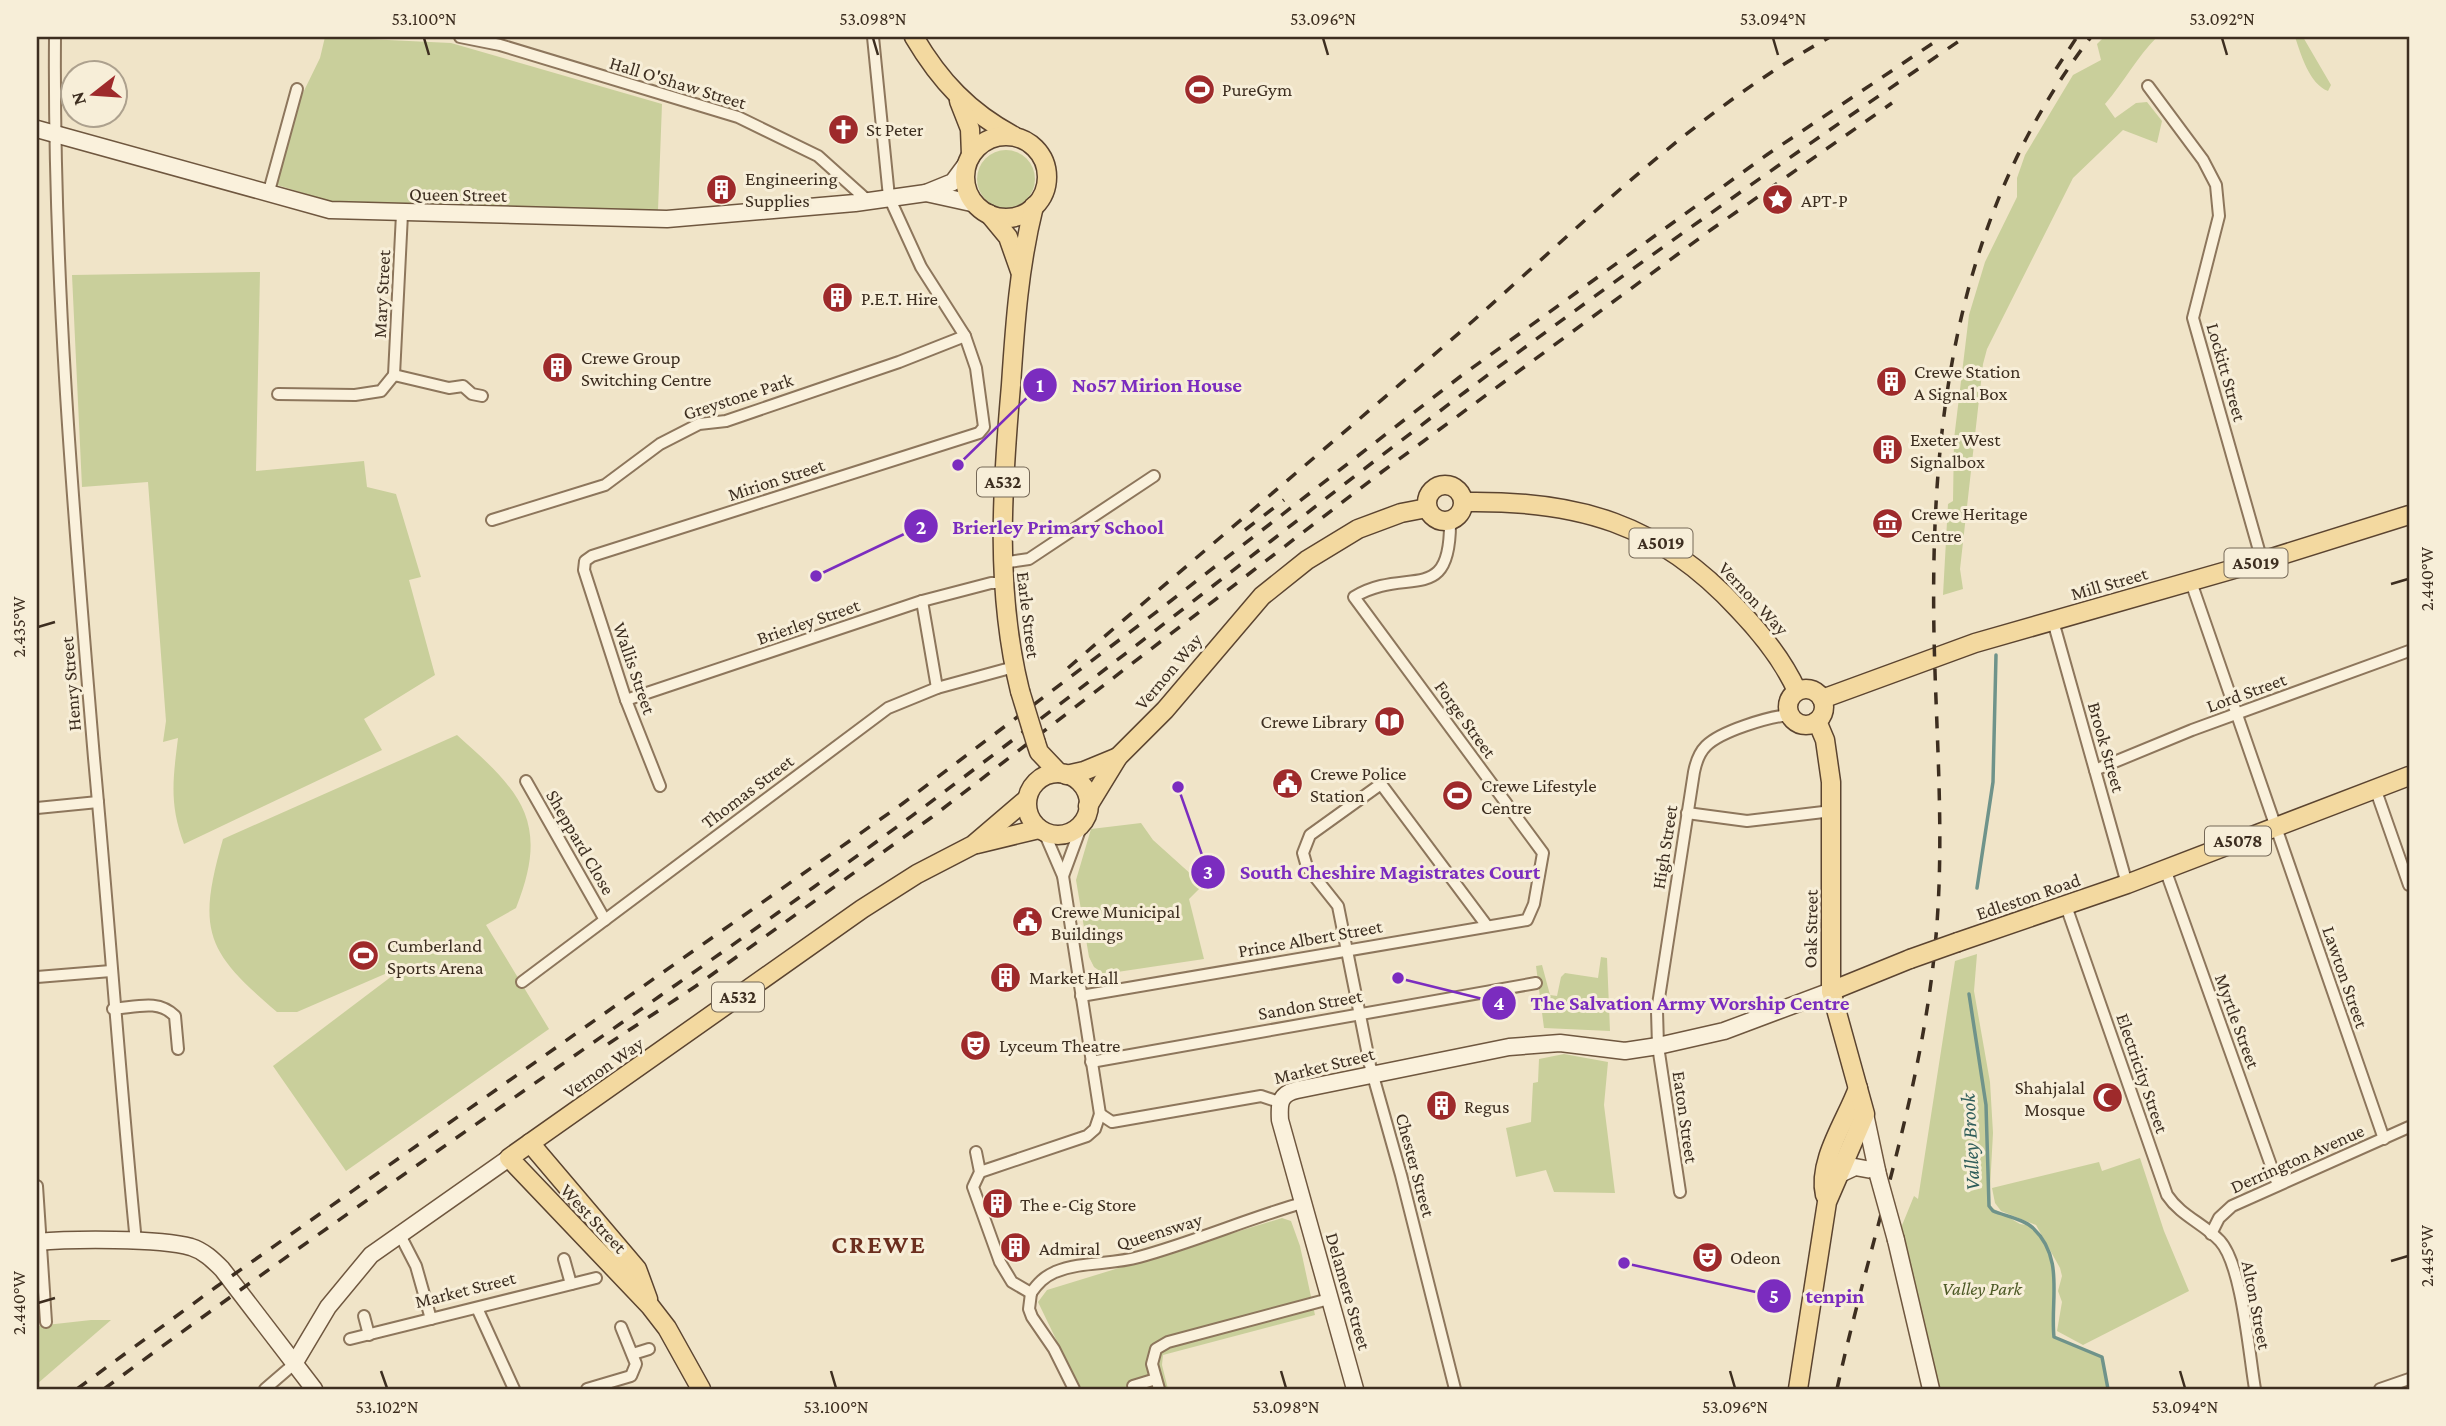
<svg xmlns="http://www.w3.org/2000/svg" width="2446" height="1426" font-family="'Crimson Pro',serif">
	<rect width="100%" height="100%" fill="#f0e4c8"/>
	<g fill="#c9cf9b">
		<path d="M325 37 451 43 662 104 658 210 332 202 274 184 300 99 320 58Z"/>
		<path d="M2104 37H2157C2137 57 2124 82 2105 104L2115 118 2136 103 2147 102 2162 121 2157 143 2123 130 2073 178 1987 349 1983 364 1960 569 1963 589 1943 595 1948 504 1953 501 1954 439 1969 315 1985 262 2017 197V178L2025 155 2073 75 2101 60 2097 44Z"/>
		<path d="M2295 37H2303L2331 85 2328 91C2309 84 2301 54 2295 37Z"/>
		<circle cx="1006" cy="179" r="29"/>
		<path d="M260 272 256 471 364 461 367 487 396 494 421 577 409 580 435 675 364 719 382 750 184 844C169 804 173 779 178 738L163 742 166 721 148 482 82 487 72 275Z"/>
		<path d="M457 735C520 791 551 821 516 908L486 925 549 1029 346 1171 273 1066 408 964 297 1012H277C205 951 197 930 223 839Z"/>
		<path d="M1141 823 1153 840 1203 885 1189 899 1204 959 1104 974 1094 967 1089 957 1076 880 1091 829Z"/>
		<path d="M1977 954 1974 991 1990 1082 1993 1133 1989 1206 2020 1224 2032 1226C2067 1271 2049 1289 2054 1337L2102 1357 2107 1389H1931L1896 1240 1914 1196 1918 1199 1955 961Z"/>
		<path d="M1601 957 1607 958 1610 1031 1544 1028 1536 966 1542 965 1550 995 1557 996 1561 977 1565 973 1598 978Z"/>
		<path d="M1564 1054 1608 1062 1604 1105 1615 1193 1554 1192 1546 1170 1516 1177 1506 1128 1531 1122 1533 1083 1538 1082 1539 1059Z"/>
		<path d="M2140 1158 2164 1231 2189 1291 2083 1345 2057 1331 2062 1302 2058 1291 2062 1276 2060 1268 2036 1225 2001 1211 1995 1203 1992 1188 2099 1162 2102 1171Z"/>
		<path d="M1282 1218 1291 1221 1300 1246 1315 1315 1163 1355 1162 1365 1168 1389H1080L1038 1302 1047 1290Z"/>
		<path d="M91 1320H111L37 1384V1326Z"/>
	</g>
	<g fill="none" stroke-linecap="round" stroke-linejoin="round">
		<g stroke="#6f938a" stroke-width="3.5">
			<path d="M1977 888 1993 782 1996 655"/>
			<path d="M1969 994 1986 1105 1989 1206 1993 1211C2005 1216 2024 1219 2033 1228 2065 1258 2050 1300 2054 1337L2102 1357 2108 1389"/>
		</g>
		<defs>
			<g id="street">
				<path d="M55 37C53 278 74 518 94 758 109 920 120 1081 136 1242"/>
				<path d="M460 37 500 45 738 117 818 156 867 200"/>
				<path d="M2148 86 2203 160 2216 185 2219 216 2193 318 2262 561"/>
				<path d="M269 191 297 89"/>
				<path d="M394 375 402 214"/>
				<path d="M278 394 355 395 381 391 394 375 449 388 463 386 472 394 482 396"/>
				<path d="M492 520 605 485 660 444 699 424 726 421 899 362 965 336"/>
				<path d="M1002 563 1029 559 1154 476"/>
				<path d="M2191 582 2384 1139"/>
				<path d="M922 601 937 688"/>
				<path d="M2053 621 2127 884"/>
				<path d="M626 700 922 601 991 583H1003"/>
				<path d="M2095 770 2192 730 2409 651"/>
				<path d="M526 781 605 920"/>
				<path d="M660 786 626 700 584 570 585 561 592 556 979 433 984 427 976 368 965 336 921 267 889 197 873 37"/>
				<path d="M2375 788 2409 885"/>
				<path d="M37 808 98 802"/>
				<path d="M1687 813 1747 821 1832 811"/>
				<path d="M1044 832 1063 876 1100 1114"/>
				<path d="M2165 869 2278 1185"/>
				<path d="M1063 876 1084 819"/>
				<path d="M2066 906 2167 1195C2181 1216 2203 1223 2220 1241 2242 1265 2249 1354 2255 1389"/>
				<path d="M37 977 111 971"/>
				<path d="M522 982 888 708 937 688 1014 667"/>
				<path d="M1081 996 1527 920 1534 904 1543 853 1354 597C1407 565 1451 608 1450 521"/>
				<path d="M113 1009C137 1007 158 999 175 1016L178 1049"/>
				<path d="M1091 1062 1536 983"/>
				<path d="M1100 1114 1112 1122 1261 1096 1279 1102"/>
				<path d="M976 1152 980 1172 973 1187 1000 1262 1012 1282 1031 1293"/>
				<path d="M980 1172 1087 1136 1095 1129 1100 1114"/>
				<path d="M37 1186 46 1322"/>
				<path d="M1680 1192 1658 1046 1657 1011 1694 772C1696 762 1699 753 1706 746 1721 731 1768 717 1789 715"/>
				<path d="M399 1233 416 1266 431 1319"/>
				<path d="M2211 1234 2219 1218 2232 1206 2409 1127"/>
				<path d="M564 1259 571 1284"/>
				<path d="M1031 1293C1038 1283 1044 1277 1055 1272 1082 1261 1111 1265 1139 1257 1194 1242 1247 1219 1302 1203"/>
				<path d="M1031 1293 1029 1309 1032 1317 1054 1349 1074 1389"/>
				<path d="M477 1308 514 1389"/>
				<path d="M364 1316 369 1335"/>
				<path d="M350 1339 596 1278"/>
				<path d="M633 1354 649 1349"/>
				<path d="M1133 1386 1156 1379"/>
				<path d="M265 1389 294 1364"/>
				<path d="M587 1389 631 1376 636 1364 621 1327"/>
				<path d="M1159 1389 1152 1364 1156 1349 1168 1342 1329 1299"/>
				<path d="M1455 1389 1401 1175 1370 1065 1338 906 1307 867 1303 853 1310 835 1381 784 1487 926"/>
				<path d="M2380 1389 2409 1379"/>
			</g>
			<g id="secondary">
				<path d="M37 129 330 210 667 219 855 203 926 193 976 204"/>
				<path d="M926 193 953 182 967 163"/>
				<path d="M1865 1114 1878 1175"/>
				<path d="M1838 1175 1855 1167 1877 1171"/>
				<path d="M1896 1240 1931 1389"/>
				<path d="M37 1242C71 1239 159 1238 191 1247 204 1251 213 1260 222 1269L314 1389"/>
				<path d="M294 1364 328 1307 371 1255 509 1158"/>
				<path d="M1355 1389 1280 1120C1279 1104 1279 1094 1297 1090L1509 1047 1560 1043 1625 1051 1658 1046 1724 1031 1831 991"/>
			</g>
			<g id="primary">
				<path d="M914 37C940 81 969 112 1014 136"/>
				<path d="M959 101 970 129 971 155"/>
				<circle cx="1006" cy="177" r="41"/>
				<path d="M989 214 1008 237 1020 271"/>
				<circle cx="1445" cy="503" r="18"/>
				<path d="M1464 502C1577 500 1659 523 1738 609 1762 634 1783 660 1797 691"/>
				<circle cx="1806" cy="707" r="18"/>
				<path d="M1020 691C995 590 1002 488 1011 385 1015 324 1019 266 1034 206"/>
				<path d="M1822 699 1975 643 2262 561 2409 515"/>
				<path d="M1036 743 1039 752 1059 773"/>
				<circle cx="1058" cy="804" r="31"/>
				<path d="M1066 775 1084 771 1118 757"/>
				<path d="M1088 806 1118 757 1165 710 1262 596 1307 560 1358 529 1401 513 1427 508"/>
				<path d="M977 844 1039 829"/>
				<path d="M1958 942 2127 884 2409 776"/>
				<path d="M1831 991 1910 959"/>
				<path d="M530 1143 637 1269 648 1299"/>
				<path d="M1825 1195C1817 1161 1847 1119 1858 1088"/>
				<path d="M701 1389 667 1328 650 1306 509 1158 862 909 917 874 973 845 1027 799"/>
				<path d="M1798 1389 1827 1202 1865 1114 1831 991V782L1825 740 1817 721"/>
			</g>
		</defs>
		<use href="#street" stroke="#8d765c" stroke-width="14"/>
		<use href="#secondary" stroke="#6f573f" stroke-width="19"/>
		<use href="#primary" stroke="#5b4430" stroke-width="21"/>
		<use href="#street" stroke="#faf1dc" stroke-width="10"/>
		<use href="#secondary" stroke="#faf1dc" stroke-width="16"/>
		<use href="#primary" stroke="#f3d9a0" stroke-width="18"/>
		<g stroke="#3d2e20" stroke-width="3.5" stroke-dasharray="12 12" stroke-linecap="butt">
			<path d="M2056 69 2077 37"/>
			<path d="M1245 530 1284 500"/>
			<path d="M1068 668C1203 551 1340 437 1474 320 1587 220 1697 110 1830 37"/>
			<path d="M608 1044 696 986 932 817 1383 471 1712 229 1892 103"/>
			<path d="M77 1389 216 1287 902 804 1159 610 1461 376 1768 154 1942 37"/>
			<path d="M104 1389C373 1190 654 1006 924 807 1106 671 1284 529 1465 392 1629 269 1796 152 1965 37"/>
			<path d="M1837 1389C1871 1234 1926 1083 1937 923 1944 827 1936 732 1934 635 1930 421 1956 212 2091 37"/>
		</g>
		<defs>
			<path id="secondary-bridge" d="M1878 1175 1896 1240"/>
			<g id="primary-bridge">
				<path d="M1020 691 1036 743"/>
				<path d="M1910 959 1958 942"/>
			</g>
		</defs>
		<use href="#secondary-bridge" stroke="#6f573f" stroke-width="19" stroke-linecap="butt"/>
		<use href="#primary-bridge" stroke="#5b4430" stroke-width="21" stroke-linecap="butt"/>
		<use href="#secondary-bridge" stroke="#faf1dc" stroke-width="16"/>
		<use href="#primary-bridge" stroke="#f3d9a0" stroke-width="18"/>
	</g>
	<path fill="none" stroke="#3d2e20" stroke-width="2.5" d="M424 38 429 55M873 38 878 55M1323 38 1328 55M1773 38 1778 55M2222 38 2227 55M2391 584 2408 579M38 627 55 622M2391 1261 2408 1256M38 1303 55 1298M381 1371 387 1388M831 1371 836 1388M1281 1371 1286 1388M1730 1371 1735 1388M2180 1371 2185 1388"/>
	<defs>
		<symbol id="stadium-disc" viewBox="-11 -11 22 22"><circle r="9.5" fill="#9e2a2b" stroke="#f7eed8"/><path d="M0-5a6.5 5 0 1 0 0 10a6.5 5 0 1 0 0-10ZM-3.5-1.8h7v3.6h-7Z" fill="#fff"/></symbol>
		<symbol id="church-disc" viewBox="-11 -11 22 22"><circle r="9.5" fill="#9e2a2b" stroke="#f7eed8"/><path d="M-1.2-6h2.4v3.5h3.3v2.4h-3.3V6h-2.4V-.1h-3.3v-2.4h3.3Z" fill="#fff"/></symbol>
		<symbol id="building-disc" viewBox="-11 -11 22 22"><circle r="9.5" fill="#9e2a2b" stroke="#f7eed8"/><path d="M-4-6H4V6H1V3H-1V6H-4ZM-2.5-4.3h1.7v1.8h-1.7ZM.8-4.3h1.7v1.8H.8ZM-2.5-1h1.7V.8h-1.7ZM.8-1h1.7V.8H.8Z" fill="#fff"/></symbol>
		<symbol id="sight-disc" viewBox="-11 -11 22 22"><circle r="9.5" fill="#9e2a2b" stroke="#f7eed8"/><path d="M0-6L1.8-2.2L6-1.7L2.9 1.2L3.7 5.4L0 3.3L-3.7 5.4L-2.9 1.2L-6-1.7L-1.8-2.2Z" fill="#fff"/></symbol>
		<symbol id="museum-disc" viewBox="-11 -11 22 22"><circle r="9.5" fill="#9e2a2b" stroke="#f7eed8"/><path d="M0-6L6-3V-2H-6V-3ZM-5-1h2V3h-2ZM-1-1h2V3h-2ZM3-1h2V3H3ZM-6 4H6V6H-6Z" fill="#fff"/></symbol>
		<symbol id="library-disc" viewBox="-11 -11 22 22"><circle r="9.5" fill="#9e2a2b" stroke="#f7eed8"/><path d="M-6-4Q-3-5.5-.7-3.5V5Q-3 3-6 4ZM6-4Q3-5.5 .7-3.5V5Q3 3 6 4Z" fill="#fff"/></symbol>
		<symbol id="civic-disc" viewBox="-11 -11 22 22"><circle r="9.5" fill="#9e2a2b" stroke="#f7eed8"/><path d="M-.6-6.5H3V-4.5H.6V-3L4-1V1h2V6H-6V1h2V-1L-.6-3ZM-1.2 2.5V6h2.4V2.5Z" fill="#fff"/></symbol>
		<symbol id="theatre-disc" viewBox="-11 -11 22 22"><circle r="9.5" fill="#9e2a2b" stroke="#f7eed8"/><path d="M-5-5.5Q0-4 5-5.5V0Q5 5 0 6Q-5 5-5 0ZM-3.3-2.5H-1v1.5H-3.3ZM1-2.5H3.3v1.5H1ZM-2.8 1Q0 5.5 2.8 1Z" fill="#fff"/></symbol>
		<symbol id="mosque-disc" viewBox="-11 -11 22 22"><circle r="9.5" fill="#9e2a2b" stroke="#f7eed8"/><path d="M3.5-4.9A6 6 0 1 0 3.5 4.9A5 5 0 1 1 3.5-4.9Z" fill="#fff"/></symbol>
	</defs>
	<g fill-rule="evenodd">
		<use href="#stadium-disc" x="1182" y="72" width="35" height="35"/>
		<use href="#church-disc" x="826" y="112" width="35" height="35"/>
		<use href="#building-disc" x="704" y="172" width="35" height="35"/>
		<use href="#sight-disc" x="1760" y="182" width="35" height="35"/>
		<use href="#building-disc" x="820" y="280" width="35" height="35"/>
		<use href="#building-disc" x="540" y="350" width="35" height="35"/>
		<use href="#building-disc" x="1874" y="364" width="35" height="35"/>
		<use href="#building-disc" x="1870" y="432" width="35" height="35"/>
		<use href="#museum-disc" x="1870" y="506" width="35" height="35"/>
		<use href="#library-disc" x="1372" y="704" width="35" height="35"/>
		<use href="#civic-disc" x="1270" y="766" width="35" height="35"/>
		<use href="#stadium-disc" x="1440" y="778" width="35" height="35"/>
		<use href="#civic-disc" x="1010" y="904" width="35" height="35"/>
		<use href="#stadium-disc" x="346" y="938" width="35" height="35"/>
		<use href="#building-disc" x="988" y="960" width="35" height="35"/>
		<use href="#theatre-disc" x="958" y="1028" width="35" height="35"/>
		<use href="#mosque-disc" x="2090" y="1080" width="35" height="35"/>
		<use href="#building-disc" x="1424" y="1088" width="35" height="35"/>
		<use href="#building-disc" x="980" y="1186" width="35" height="35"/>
		<use href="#building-disc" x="998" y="1230" width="35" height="35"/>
		<use href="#theatre-disc" x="1690" y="1240" width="35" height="35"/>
	</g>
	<g text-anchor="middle" stroke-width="6" stroke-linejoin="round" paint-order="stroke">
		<g fill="#f7eed8" stroke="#756857" stroke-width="2">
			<rect x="977" y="467.5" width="52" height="29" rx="5"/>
			<rect x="1629.5" y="528.5" width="63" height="29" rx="5"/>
			<rect x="2224.5" y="548.5" width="63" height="29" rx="5"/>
			<rect x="2205" y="826.5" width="66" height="29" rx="5"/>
			<rect x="712" y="982.5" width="52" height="29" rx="5"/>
		</g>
		<g font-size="18" font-weight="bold" fill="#3d2e20">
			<text x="1003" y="488">A532</text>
			<text x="1661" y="549">A5019</text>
			<text x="2256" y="569">A5019</text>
			<text x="2238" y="847">A5078</text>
			<text x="738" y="1003">A532</text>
		</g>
		<g font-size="19" fill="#3d2e20" stroke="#f7eed8">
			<text transform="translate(678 82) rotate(17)" y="7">Hall O'Shaw Street</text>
			<text transform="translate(458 194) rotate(1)" y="7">Queen Street</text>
			<text transform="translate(381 294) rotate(-87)" y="7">Mary Street</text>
			<text transform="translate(2227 372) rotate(74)" y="7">Lockitt Street</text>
			<text transform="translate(738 396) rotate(-18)" y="7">Greystone Park</text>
			<text transform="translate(776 479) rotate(-18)" y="7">Mirion Street</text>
			<text transform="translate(2109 583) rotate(-16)" y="7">Mill Street</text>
			<text transform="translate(1754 598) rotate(47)" y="7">Vernon Way</text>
			<text transform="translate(1029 615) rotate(83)" y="7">Earle Street</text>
			<text transform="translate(808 621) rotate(-19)" y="7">Brierley Street</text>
			<text transform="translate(635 668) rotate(71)" y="7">Wallis Street</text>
			<text transform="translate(1168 671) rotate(-50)" y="7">Vernon Way</text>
			<text transform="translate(70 684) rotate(-95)" y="7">Henry Street</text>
			<text transform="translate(2246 692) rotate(-20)" y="7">Lord Street</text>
			<text transform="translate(1466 719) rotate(54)" y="7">Forge Street</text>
			<text transform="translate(2107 747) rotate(74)" y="7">Brook Street</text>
			<text transform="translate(747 791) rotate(-37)" y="7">Thomas Street</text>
			<text transform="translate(581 842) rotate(60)" y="7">Sheppard Close</text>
			<text transform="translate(1664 847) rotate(-81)" y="7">High Street</text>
			<text transform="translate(2028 896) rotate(-19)" y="7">Edleston Road</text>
			<text transform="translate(1810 929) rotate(-89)" y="7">Oak Street</text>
			<text transform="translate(1310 938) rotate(-10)" y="7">Prince Albert Street</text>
			<text transform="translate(2346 977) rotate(71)" y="7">Lawton Street</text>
			<text transform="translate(1310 1004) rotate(-10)" y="7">Sandon Street</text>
			<text transform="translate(2238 1021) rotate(70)" y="7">Myrtle Street</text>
			<text transform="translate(1324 1065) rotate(-14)" y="7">Market Street</text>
			<text transform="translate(603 1067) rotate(-35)" y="7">Vernon Way</text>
			<text transform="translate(2143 1073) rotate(71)" y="7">Electricity Street</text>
			<text transform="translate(1686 1117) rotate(82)" y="7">Eaton Street</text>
			<text transform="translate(2297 1158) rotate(-24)" y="7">Derrington Avenue</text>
			<text transform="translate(1416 1165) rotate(75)" y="7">Chester Street</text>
			<text transform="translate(594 1218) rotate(47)" y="7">West Street</text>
			<text transform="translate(1159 1231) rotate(-17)" y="7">Queensway</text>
			<text transform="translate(465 1289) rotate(-14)" y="7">Market Street</text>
			<text transform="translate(1349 1291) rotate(74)" y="7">Delamere Street</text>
			<text transform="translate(2257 1305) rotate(79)" y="7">Alton Street</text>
		</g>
		<g font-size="19" fill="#3d2e20" stroke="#f7eed8" text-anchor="start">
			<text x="1222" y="96">PureGym</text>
			<text x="866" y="136">St Peter</text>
			<text x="745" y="185">Engineering<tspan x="745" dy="22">Supplies</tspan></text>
			<text x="1801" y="207">APT-P</text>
			<text x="861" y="305">P.E.T. Hire</text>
			<text x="581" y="364">Crewe Group<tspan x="581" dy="22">Switching Centre</tspan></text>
			<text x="1914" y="378">Crewe Station<tspan x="1914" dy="22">A Signal Box</tspan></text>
			<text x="1910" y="446">Exeter West<tspan x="1910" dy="22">Signalbox</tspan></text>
			<text x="1911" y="520">Crewe Heritage<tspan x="1911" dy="22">Centre</tspan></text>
			<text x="1367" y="728" text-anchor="end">Crewe Library</text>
			<text x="1310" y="780">Crewe Police<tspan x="1310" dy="22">Station</tspan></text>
			<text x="1481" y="792">Crewe Lifestyle<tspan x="1481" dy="22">Centre</tspan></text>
			<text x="1051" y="918">Crewe Municipal<tspan x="1051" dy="22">Buildings</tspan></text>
			<text x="387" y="952">Cumberland<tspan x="387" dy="22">Sports Arena</tspan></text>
			<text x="1029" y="984">Market Hall</text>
			<text x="999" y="1052">Lyceum Theatre</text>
			<text x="2085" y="1094" text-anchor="end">Shahjalal<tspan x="2085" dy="22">Mosque</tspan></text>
			<text x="1464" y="1113">Regus</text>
			<text x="1020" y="1211">The e-Cig Store</text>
			<text x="1039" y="1255">Admiral</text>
			<text x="1730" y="1264">Odeon</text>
		</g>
		<g font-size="19" font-style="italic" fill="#4d5a26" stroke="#f7eed8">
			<text x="1982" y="1295">Valley Park</text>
		</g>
		<g font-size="21" font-style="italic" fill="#2f5d5a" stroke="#f7eed8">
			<text transform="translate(1970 1142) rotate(-93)" y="7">Valley Brook</text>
		</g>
		<g font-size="26" font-weight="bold" letter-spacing="2" fill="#6b2e1e" stroke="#f7eed8">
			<text x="879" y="1253">CREWE</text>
		</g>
	</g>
	<path fill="none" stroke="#7b2cbf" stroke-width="2.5" d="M958 465L1040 385M816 576L921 526M1178 787L1208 872M1398 978L1499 1003M1624 1263L1774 1296"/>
	<g fill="#7b2cbf" stroke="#f7eed8" stroke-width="2.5">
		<circle cx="958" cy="465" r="7"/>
		<circle cx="816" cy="576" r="7"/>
		<circle cx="1178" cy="787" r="7"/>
		<circle cx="1398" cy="978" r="7"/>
		<circle cx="1624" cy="1263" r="7"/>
		<circle cx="1040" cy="385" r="18"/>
		<circle cx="921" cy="526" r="18"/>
		<circle cx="1208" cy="872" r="18"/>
		<circle cx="1499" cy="1003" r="18"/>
		<circle cx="1774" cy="1296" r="18"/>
	</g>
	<g font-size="21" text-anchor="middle" font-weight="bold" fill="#fff">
		<text x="1040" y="392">1</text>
		<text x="921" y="534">2</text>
		<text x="1208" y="879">3</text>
		<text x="1499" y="1010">4</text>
		<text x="1774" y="1303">5</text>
	</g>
	<g font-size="21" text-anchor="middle" font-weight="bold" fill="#7b2cbf" stroke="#f7eed8" stroke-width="6" stroke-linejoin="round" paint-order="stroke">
		<text x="1157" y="392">No57 Mirion House</text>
		<text x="1058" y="534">Brierley Primary School</text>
		<text x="1390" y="879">South Cheshire Magistrates Court</text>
		<text x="1690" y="1010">The Salvation Army Worship Centre</text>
		<text x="1835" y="1303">tenpin</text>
	</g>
	<rect width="2446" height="1426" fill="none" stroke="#f7eed8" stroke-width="77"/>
	<g transform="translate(94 94) rotate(253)"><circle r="33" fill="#f7eed8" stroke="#ada18e" stroke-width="2"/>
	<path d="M0-5L12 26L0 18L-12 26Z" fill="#9e2a2b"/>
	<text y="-10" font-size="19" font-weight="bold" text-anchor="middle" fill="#3d2e20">N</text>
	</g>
	<rect x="38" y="38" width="2370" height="1350" fill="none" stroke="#3d2e20" stroke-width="2.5"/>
	<g font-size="18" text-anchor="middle" fill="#3d2e20">
		<text x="424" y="25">53.100°N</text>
		<text x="873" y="25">53.098°N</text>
		<text x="1323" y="25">53.096°N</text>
		<text x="1773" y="25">53.094°N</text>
		<text x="2222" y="25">53.092°N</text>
		<text transform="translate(2427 579) rotate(-90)" y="6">2.440°W</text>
		<text transform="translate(19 627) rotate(-90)" y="6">2.435°W</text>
		<text transform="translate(2427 1256) rotate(-90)" y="6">2.445°W</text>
		<text transform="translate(19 1303) rotate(-90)" y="6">2.440°W</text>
		<text x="387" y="1413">53.102°N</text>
		<text x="836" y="1413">53.100°N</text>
		<text x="1286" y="1413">53.098°N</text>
		<text x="1735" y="1413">53.096°N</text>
		<text x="2185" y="1413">53.094°N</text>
	</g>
</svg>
